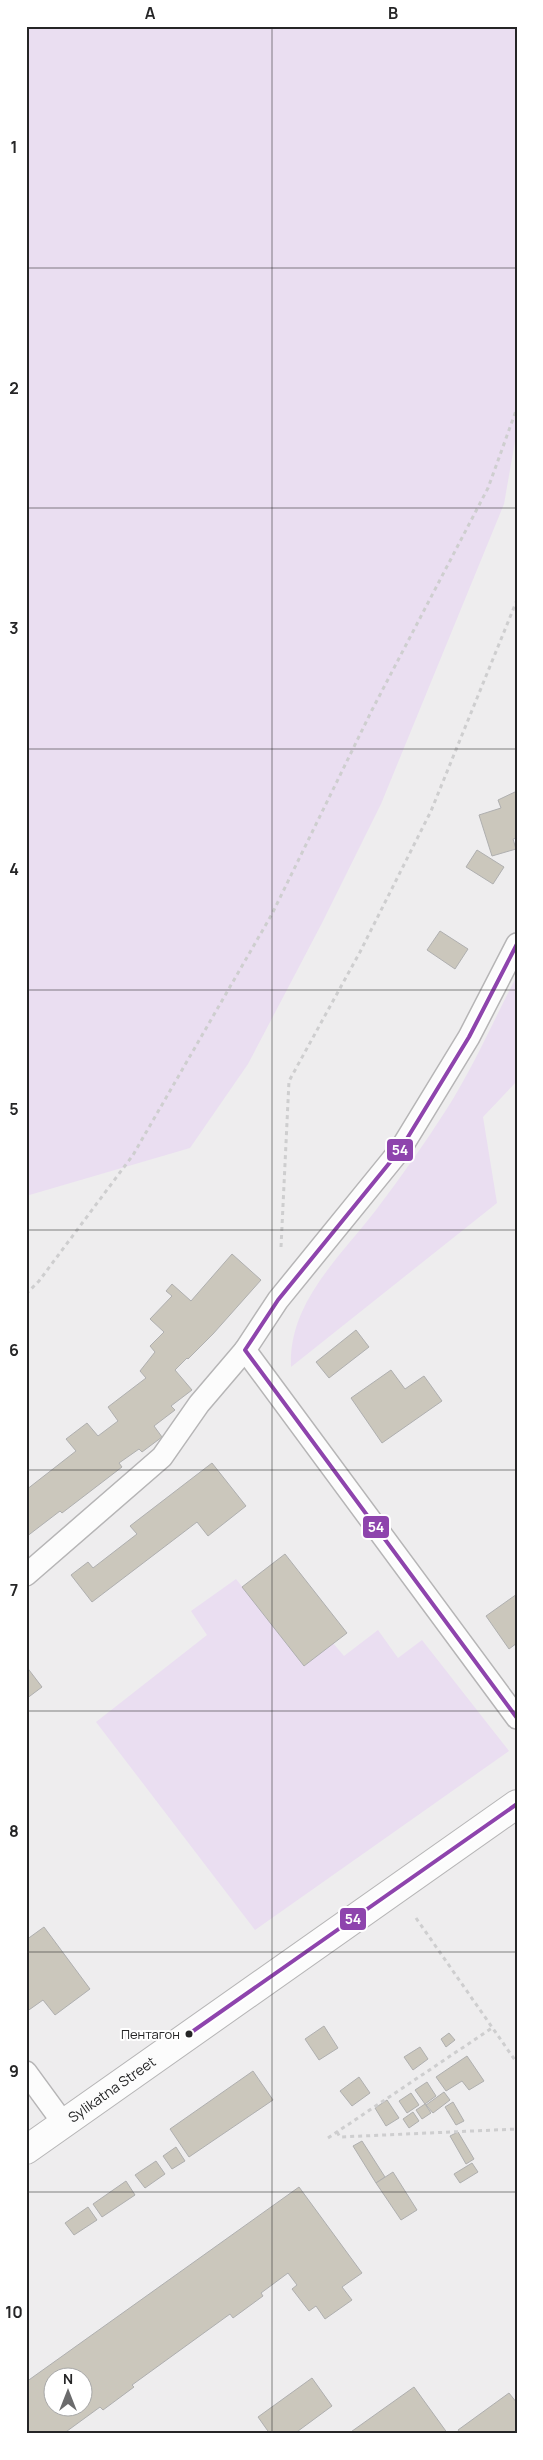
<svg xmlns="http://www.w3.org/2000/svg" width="543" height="2460" font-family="Manrope,sans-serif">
	<rect width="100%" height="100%" fill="#eeedee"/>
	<g fill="#eadef1">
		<path d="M26 26H517V430L504 504 381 804 322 923 248 1064 190 1148 26 1196Z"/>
		<path d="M517 976V1081L483 1117 497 1203 291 1367C288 1303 340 1257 376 1210 401 1177 425 1143 448 1107 474 1066 494 1019 517 976Z"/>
		<path d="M236 1579 304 1665 333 1643 344 1656 378 1630 398 1658 422 1640 509 1751 255 1930 96 1722 207 1635 191 1611Z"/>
	</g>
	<g fill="#cbc7bc" stroke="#afafaf" fill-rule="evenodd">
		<path d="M517 791V838L513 839 516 849 492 856 479 815 501 808 498 800Z"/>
		<path d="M477 850 504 867 493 884 466 867Z"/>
		<path d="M440 931 468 949 455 969 427 950Z"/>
		<path d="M232 1254 261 1280 213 1334 188 1359 187 1358 175 1370 192 1390 171 1406 175 1410 154 1426 162 1437 142 1452 139 1449 119 1463 122 1467 62 1513 60 1511 26 1537V1490L76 1451 66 1439 87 1423 98 1436 118 1421 108 1407 146 1378 140 1371 155 1352 150 1346 164 1332 150 1319 172 1296 166 1291 172 1284 191 1301Z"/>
		<path d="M356 1330 369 1347 329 1378 316 1362Z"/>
		<path d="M391 1370 405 1389 424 1376 442 1401 382 1443 351 1398Z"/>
		<path d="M212 1463 246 1506 208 1536 197 1522 92 1602 71 1575 88 1562 93 1568 137 1534 130 1526Z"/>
		<path d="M285 1554 347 1633 304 1666 242 1587Z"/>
		<path d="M517 1594V1643L509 1649 486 1616Z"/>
		<path d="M26 1666 42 1687 26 1699Z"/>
		<path d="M44 1927 90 1989 55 2015 43 2000 26 2012V1940Z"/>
		<path d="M324 2026 338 2048 319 2060 305 2039Z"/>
		<path d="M449 2033 455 2040 446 2047 441 2039Z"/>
		<path d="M420 2047 428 2059 413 2070 404 2057Z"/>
		<path d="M467 2056 484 2081 469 2090 462 2081 446 2091 436 2077Z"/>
		<path d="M253 2071 273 2100 189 2157 170 2129Z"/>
		<path d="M359 2077 370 2093 352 2106 340 2091Z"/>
		<path d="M427 2082 436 2096 425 2104 415 2090Z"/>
		<path d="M444 2092 450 2100 433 2113 426 2105Z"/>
		<path d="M411 2093 419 2105 407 2113 399 2101Z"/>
		<path d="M387 2100 399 2118 386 2126 375 2108Z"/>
		<path d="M453 2102 464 2121 456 2125 445 2107Z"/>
		<path d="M425 2104 431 2113 422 2119 416 2110Z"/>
		<path d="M413 2112 419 2121 409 2128 403 2119Z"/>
		<path d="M458 2132 474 2159 466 2164 450 2136Z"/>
		<path d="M362 2141 385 2177 376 2183 353 2146Z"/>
		<path d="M176 2147 185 2161 172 2169 163 2156Z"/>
		<path d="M156 2161 165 2174 145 2188 135 2175Z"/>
		<path d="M472 2163 478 2172 460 2183 454 2174Z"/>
		<path d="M393 2172 417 2210 401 2220 376 2183Z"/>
		<path d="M126 2181 135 2195 102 2217 93 2204Z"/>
		<path d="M299 2187 362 2273 342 2287 352 2300 325 2319 316 2306 309 2311 292 2289 297 2285 288 2273 261 2293 263 2296 233 2318 230 2314 132 2385 134 2387 103 2410 100 2407 63 2434H26V2382ZM52 2378H82V2408H52Z"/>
		<path d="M88 2207 97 2220 74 2235 65 2223Z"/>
		<path d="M312 2378 332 2406 294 2434H270L258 2417Z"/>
		<path d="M414 2387 448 2434H348Z"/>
		<path d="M509 2393 517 2403V2434H461L458 2430Z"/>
	</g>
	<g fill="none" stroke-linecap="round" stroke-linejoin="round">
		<defs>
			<g id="service">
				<path d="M517 944 469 1037 400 1150 278 1300 245 1350 517 1718"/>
				<path d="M26 1575 162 1457 199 1404 245 1350"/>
				<path d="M26 2072 64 2124"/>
			</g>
			<g id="minor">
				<path id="s1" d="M26 2150 517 1804"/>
			</g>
		</defs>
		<use href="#service" stroke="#b6b5b6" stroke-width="24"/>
		<use href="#minor" stroke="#b6b5b6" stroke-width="30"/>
		<g stroke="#cececf" stroke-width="3" stroke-dasharray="4 4" stroke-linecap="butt">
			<path d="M281 1247 289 1081 360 952 431 811 517 600"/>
			<path d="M26 1294 39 1281 133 1155 272 914 372 710 488 488 517 408"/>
			<path d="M416 1918 517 2063"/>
			<path d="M337 2132 340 2137 517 2129"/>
			<path d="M328 2138 492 2028"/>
		</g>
		<use href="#service" stroke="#fcfcfc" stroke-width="21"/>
		<use href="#minor" stroke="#fcfcfc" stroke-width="28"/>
		<defs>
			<g id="bus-1">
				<path d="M517 944 469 1037 400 1150 278 1300 245 1350 517 1718"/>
				<path d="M189 2034 517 1804"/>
			</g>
		</defs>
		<use href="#bus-1" stroke="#fff" stroke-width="8"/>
		<use href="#bus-1" stroke="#8e44ad" stroke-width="4"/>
	</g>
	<path fill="none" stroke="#252526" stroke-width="1" stroke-opacity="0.55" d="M272 26V2434M26 268H517M26 508H517M26 749H517M26 990H517M26 1230H517M26 1470H517M26 1711H517M26 1952H517M26 2192H517"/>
	<circle fill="#252526" stroke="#fff" stroke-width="2" cx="189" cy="2034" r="4.5"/>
	<g text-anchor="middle" stroke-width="4" stroke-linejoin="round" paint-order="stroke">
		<g font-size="13" fill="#252526" stroke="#fff" text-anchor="end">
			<text x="180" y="2039">Пентагон</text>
		</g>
		<g font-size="14" fill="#252526" stroke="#fff">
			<text dy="5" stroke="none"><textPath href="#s1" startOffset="105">Sylikatna Street</textPath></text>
		</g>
	</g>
	<g stroke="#fff" stroke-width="2">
		<rect x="386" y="1138" width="28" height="24" rx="5" fill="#8e44ad"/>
		<rect x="362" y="1515" width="28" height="24" rx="5" fill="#8e44ad"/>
		<rect x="339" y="1907" width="28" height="24" rx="5" fill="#8e44ad"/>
	</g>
	<g font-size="14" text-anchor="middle" font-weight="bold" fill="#fff">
		<text x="400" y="1155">54</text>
		<text x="376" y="1532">54</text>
		<text x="353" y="1924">54</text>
	</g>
	<rect width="543" height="2460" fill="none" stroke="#ffffff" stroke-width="55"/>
	<g transform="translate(68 2392)"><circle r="24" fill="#ffffff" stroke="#a8a8a8"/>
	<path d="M0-4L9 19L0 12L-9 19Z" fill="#6b6b6c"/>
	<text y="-8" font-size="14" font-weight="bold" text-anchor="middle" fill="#252526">N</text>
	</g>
	<rect x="28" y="28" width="488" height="2404" fill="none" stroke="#252526" stroke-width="2"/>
	<g font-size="16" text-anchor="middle" font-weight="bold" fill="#252526">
		<text x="150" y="19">A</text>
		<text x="393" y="19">B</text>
		<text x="14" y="153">1</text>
		<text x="14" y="394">2</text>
		<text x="14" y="634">3</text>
		<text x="14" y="875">4</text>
		<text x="14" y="1115">5</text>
		<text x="14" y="1356">6</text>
		<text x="14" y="1596">7</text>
		<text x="14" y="1837">8</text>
		<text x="14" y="2077">9</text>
		<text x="14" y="2318">10</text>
	</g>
</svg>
